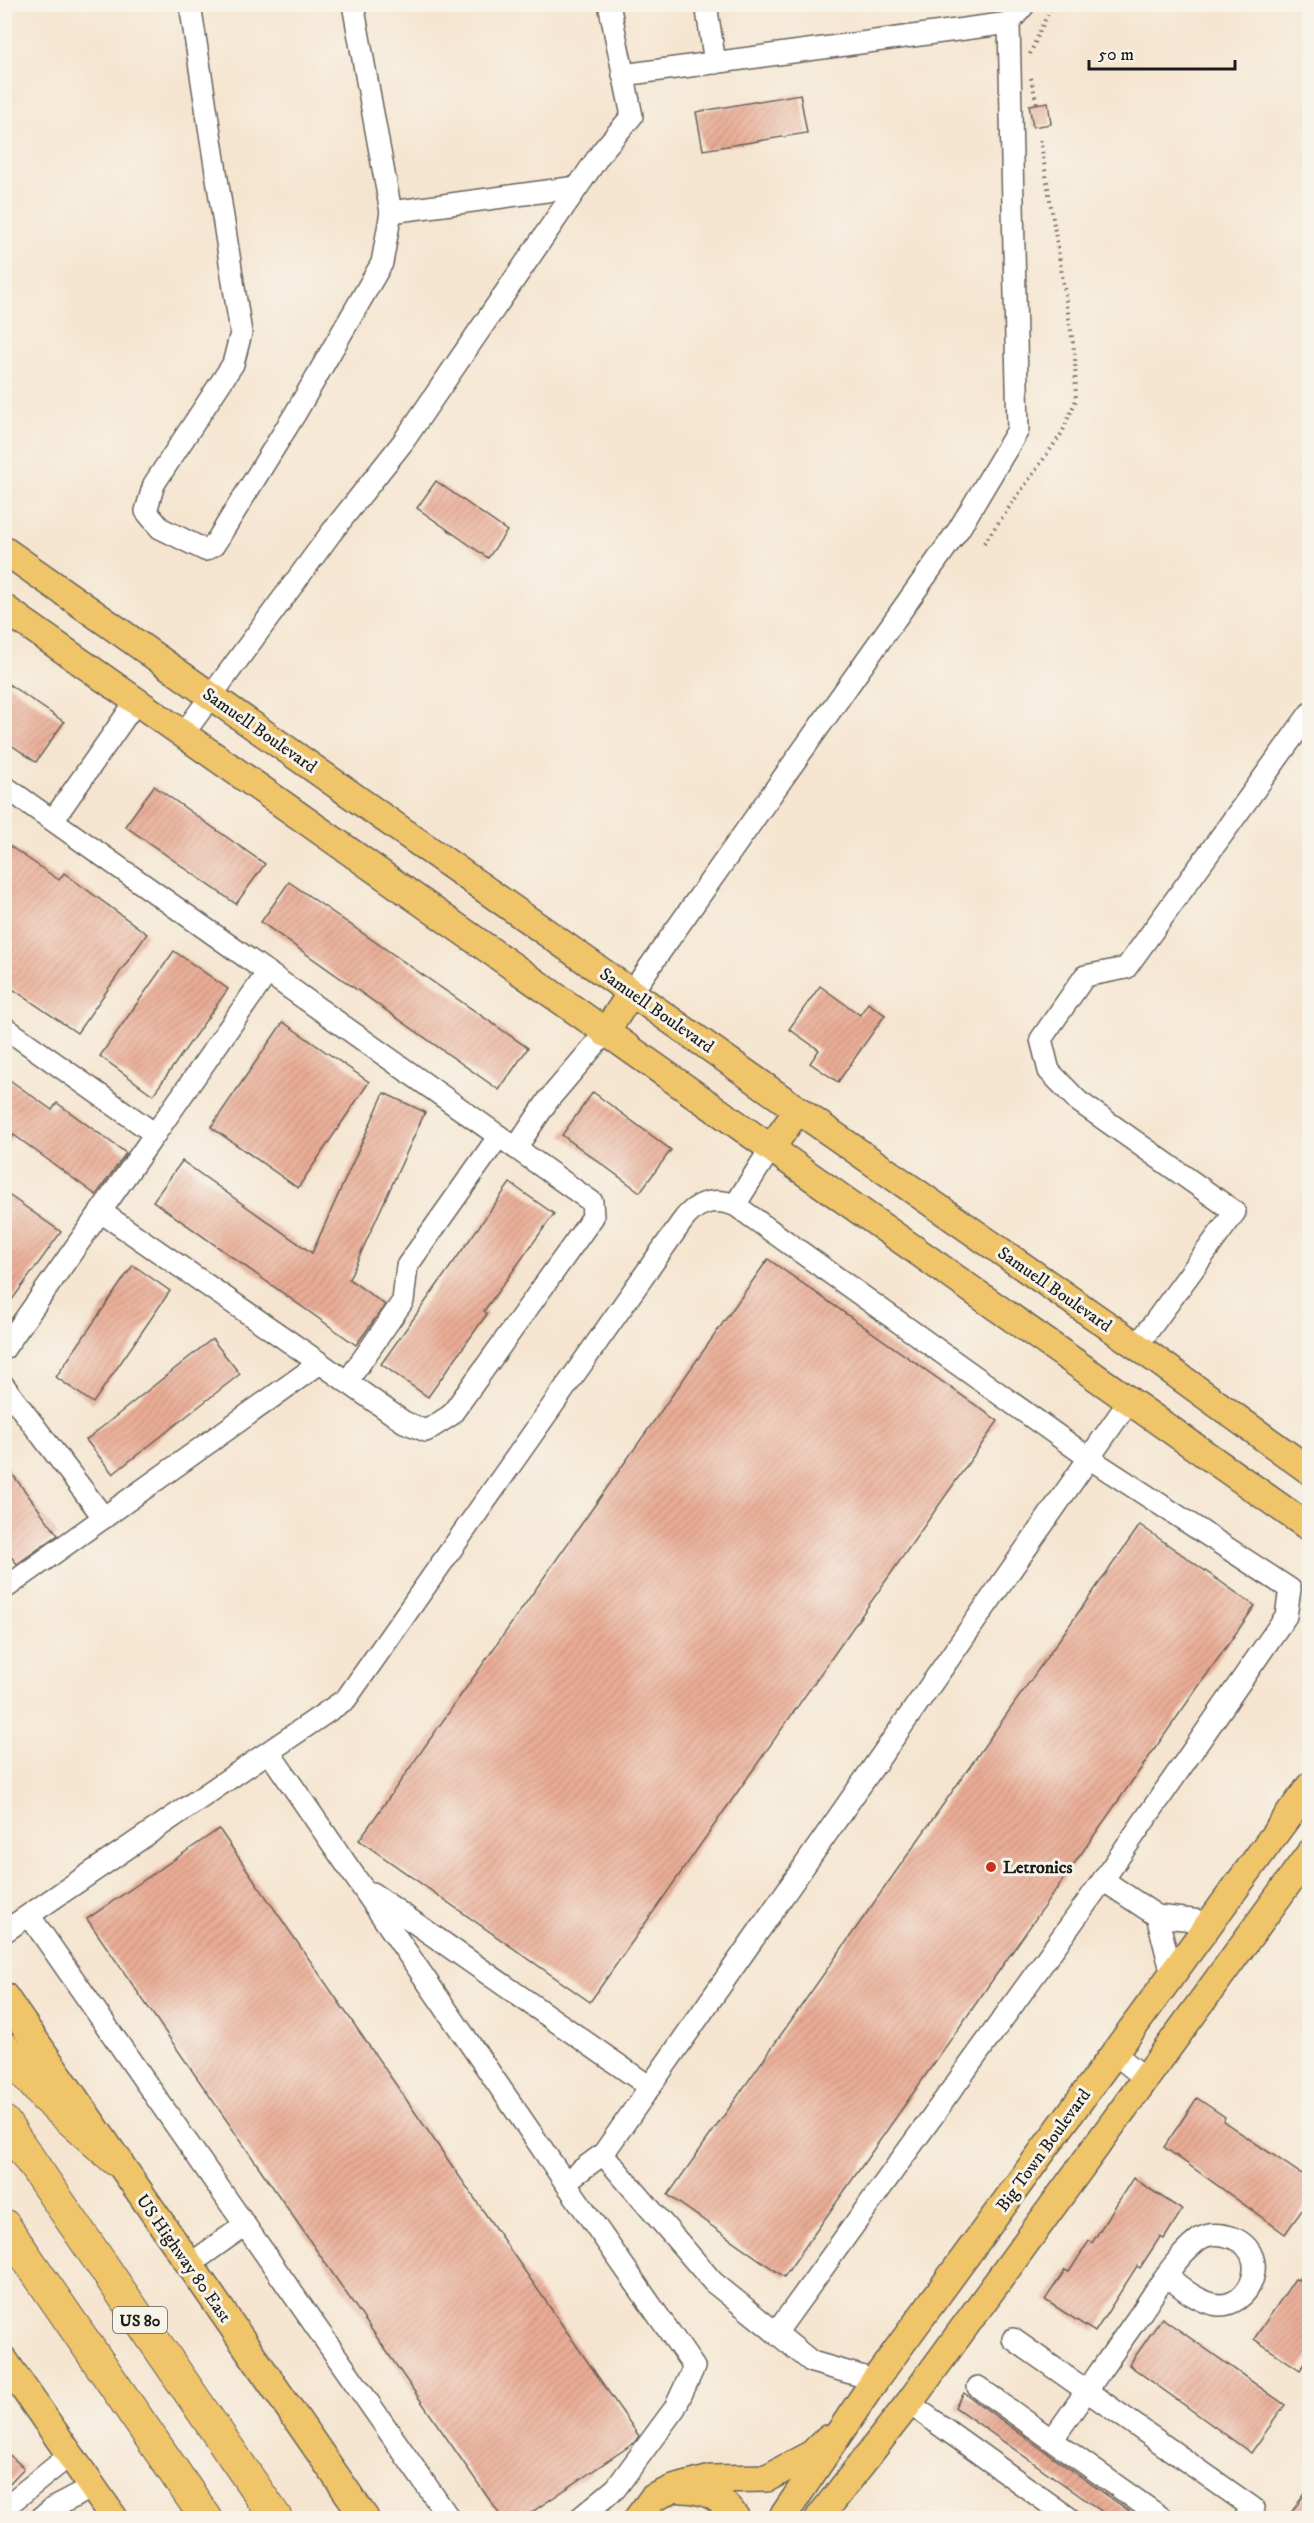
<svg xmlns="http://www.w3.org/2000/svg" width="1314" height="2523" font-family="'IM FELL DW Pica',serif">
	<defs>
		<pattern id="building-hatch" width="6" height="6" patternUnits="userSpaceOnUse" patternTransform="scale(1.5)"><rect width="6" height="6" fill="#e9ac95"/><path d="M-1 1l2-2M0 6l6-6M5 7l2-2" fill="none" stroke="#c79380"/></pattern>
	</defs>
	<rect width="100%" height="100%" fill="#f7f3e8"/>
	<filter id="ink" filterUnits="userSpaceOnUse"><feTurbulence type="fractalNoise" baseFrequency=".0167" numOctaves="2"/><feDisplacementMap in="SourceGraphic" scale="12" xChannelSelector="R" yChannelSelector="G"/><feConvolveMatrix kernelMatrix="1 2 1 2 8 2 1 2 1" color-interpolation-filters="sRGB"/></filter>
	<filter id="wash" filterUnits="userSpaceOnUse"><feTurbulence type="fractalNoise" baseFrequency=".008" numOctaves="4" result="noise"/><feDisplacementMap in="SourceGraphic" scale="24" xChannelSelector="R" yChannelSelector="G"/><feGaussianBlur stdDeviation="1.35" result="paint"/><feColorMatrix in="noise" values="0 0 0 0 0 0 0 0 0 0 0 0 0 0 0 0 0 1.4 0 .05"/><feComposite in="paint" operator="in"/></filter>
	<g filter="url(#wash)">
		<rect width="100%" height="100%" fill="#f5e5d0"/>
		<g id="blocks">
			<g fill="url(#building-hatch)">
				<path d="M800 94 807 133 703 150 696 112Z"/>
				<path d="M1048 102 1051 124 1033 127 1029 105Z"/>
				<path d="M436 481 507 531 488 558 417 508Z"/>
				<path d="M4 681 64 722 36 762 4 740Z"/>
				<path d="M154 786 265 864 236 904 125 826Z"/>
				<path d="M4 842 59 880 64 873 147 934 77 1033 4 983Z"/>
				<path d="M289 882 528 1048 499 1090 261 922Z"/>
				<path d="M174 951 228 989 153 1095 100 1056Z"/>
				<path d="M820 986 860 1015 868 1003 885 1015 838 1082 810 1063 819 1050 789 1029Z"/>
				<path d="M283 1022 369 1082 298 1188 211 1127Z"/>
				<path d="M4 1076 52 1110 57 1103 126 1153 96 1195 14 1135 4 1148Z"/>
				<path d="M593 1092 671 1150 640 1192 562 1135Z"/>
				<path d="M384 1093 425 1112 349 1279 385 1305 356 1345 153 1201 182 1161 312 1253Z"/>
				<path d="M510 1183 554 1214 484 1311 487 1314 428 1397 381 1364Z"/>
				<path d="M10 1196 61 1232 4 1311V1204Z"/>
				<path d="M768 1259 998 1421 590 2002 359 1840Z"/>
				<path d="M133 1265 170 1291 93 1403 56 1377Z"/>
				<path d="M212 1339 240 1374 113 1474 86 1440Z"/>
				<path d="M4 1463 58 1535 17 1564 4 1548Z"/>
				<path d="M1140 1525 1255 1606 784 2277 668 2195Z"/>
				<path d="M219 1829 639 2436 634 2443 523 2518H502L87 1919Z"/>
				<path d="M1197 2098 1225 2117 1223 2121 1310 2180V2199L1285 2234 1164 2147Z"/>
				<path d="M1133 2178 1182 2210 1164 2239 1160 2237 1140 2268 1137 2266 1095 2332 1045 2300 1065 2270 1069 2272 1089 2241 1092 2243Z"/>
				<path d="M1310 2263V2355L1300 2370 1254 2339 1295 2279 1298 2280Z"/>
				<path d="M1162 2318 1285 2405 1251 2453 1129 2365Z"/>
				<path d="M964 2393 1029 2440 1139 2518H1111L955 2407Z"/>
				<path d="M4 2450 24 2468 4 2489Z"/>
				<path d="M1310 2487V2518H1287Z"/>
			</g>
		</g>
	</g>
	<g filter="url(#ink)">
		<use href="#blocks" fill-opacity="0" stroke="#68625b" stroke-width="1.5"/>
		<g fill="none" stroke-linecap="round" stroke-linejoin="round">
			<defs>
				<g id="minor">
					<path d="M190 4 241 333 233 364 154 484 146 511 160 528 205 550 214 545 295 414 382 263 391 212"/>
					<path d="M353 4 391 212 577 187"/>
					<path d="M706 4 715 63"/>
					<path d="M623 75 1009 23"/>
					<path d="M184 733 331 533 403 442 603 150 632 116 609 4"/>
					<path d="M4 786 592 1202 593 1217 451 1415 426 1431 404 1422 320 1363 4 1589"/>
					<path d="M53 820 137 700"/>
					<path d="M631 993 959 529 1018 430 1009 23 1025 4"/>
					<path d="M4 1027 155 1134 4 1349"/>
					<path d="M155 1134 268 972"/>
					<path d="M516 1148 549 1099 605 1033"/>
					<path d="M735 1205 771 1148"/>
					<path d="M101 1212 320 1363"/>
					<path d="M1137 1346 1235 1212 1078 1101 1049 1071 1041 1039 1085 976 1126 968 1310 713"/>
					<path d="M347 1382 403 1301 407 1266 499 1136"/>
					<path d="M4 1386 104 1518"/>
					<path d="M269 1752 565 2182 603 2154"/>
					<path d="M372 1893 650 2087"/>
					<path d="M29 1915 245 2225"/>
					<path d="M4 1932 346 1699 681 1223C695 1203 712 1197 735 1205L1089 1458 1290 1589 1286 1616 1103 1880"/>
					<path d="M1172 1974 1157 1916 1210 1922"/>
					<path d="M1114 2053 1145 2078"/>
					<path d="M565 2182 694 2367 675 2408 616 2488 580 2518"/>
					<path d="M189 2265 245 2225 449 2518"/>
					<path d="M776 2333 1103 1880 1157 1916"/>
					<path d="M1013 2339 1253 2508 1245 2518"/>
					<path d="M875 2380 812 2362 713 2282 603 2154 1129 1401"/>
					<path d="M978 2387 1052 2440"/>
					<path d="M909 2403 1069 2518"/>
					<path d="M4 2508 70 2455"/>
					<path d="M41 2518 53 2508 93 2487"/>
					<path d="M1162 2518 1052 2440C1082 2398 1111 2355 1141 2313 1157 2289 1174 2259 1197 2241 1205 2234 1217 2233 1227 2236 1276 2249 1251 2313 1213 2304 1195 2300 1181 2287 1167 2276"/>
				</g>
				<g id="major">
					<path d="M4 550 798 1110 1137 1346 1310 1471"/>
					<path d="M4 608 1310 1528"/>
					<path d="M605 1033 631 993"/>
					<path d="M771 1148 798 1110"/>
					<path d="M4 1996 365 2518"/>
					<path d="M4 2360 114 2518"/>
					<path d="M683 2489C708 2490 722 2498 736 2518"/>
					<path d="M638 2518 653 2498 673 2489 711 2479 767 2478 812 2454 827 2439"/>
					<path d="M782 2518 875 2380 1310 1786"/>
					<path d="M819 2518 909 2403 1310 1853"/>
				</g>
				<g id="highway">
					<path d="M4 2048 45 2097 116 2160"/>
					<path d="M4 2122 276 2518"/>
					<path d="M4 2225 206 2518"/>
				</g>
			</defs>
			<use href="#minor" stroke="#68625b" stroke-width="24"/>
			<use href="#major" stroke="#68625b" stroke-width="30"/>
			<use href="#highway" stroke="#68625b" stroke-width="34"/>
			<g stroke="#68625b" stroke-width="4" stroke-dasharray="1.5 4.5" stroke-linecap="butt">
				<path d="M1030 54 1052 4"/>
				<path d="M1031 78 1037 104"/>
				<path d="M984 543 1062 433 1076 400 1075 356 1040 138"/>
			</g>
			<use href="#minor" stroke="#fff" stroke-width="21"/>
			<use href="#major" stroke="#f0c469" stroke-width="27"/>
			<use href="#highway" stroke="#f0c469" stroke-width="32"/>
		</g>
	</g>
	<circle fill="#c8321e" stroke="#f7f3e8" stroke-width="2" cx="991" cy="1867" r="6"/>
	<g text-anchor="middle" stroke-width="6" stroke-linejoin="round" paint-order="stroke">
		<rect fill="#f7f3e8" stroke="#5e5c59" stroke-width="1.5" x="113" y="2307" width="54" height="26" rx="4.5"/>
		<g font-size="16" font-weight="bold" fill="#1c1c1c">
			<text x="140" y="2326">US 80</text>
		</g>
		<g font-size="18" fill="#1c1c1c" stroke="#f7f3e8">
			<text transform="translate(260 730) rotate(35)" y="6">Samuell Boulevard</text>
			<text transform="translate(657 1010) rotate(35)" y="6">Samuell Boulevard</text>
			<text transform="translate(1055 1289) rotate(35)" y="6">Samuell Boulevard</text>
			<text transform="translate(1043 2150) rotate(-54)" y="6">Big Town Boulevard</text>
			<text transform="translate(184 2258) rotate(55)" y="6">US Highway 80 East</text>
		</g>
		<g font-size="18" font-weight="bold" fill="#1c1c1c" stroke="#f7f3e8" text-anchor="start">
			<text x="1003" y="1873">Letronics</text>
		</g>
	</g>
	<rect width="1314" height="2523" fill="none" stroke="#f7f3e8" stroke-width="24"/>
	<path d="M1089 60v9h146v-9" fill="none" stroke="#1c1c1c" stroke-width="3"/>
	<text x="1098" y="60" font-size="18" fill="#1c1c1c" stroke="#f7f3e8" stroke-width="4.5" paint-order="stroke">50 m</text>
</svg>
